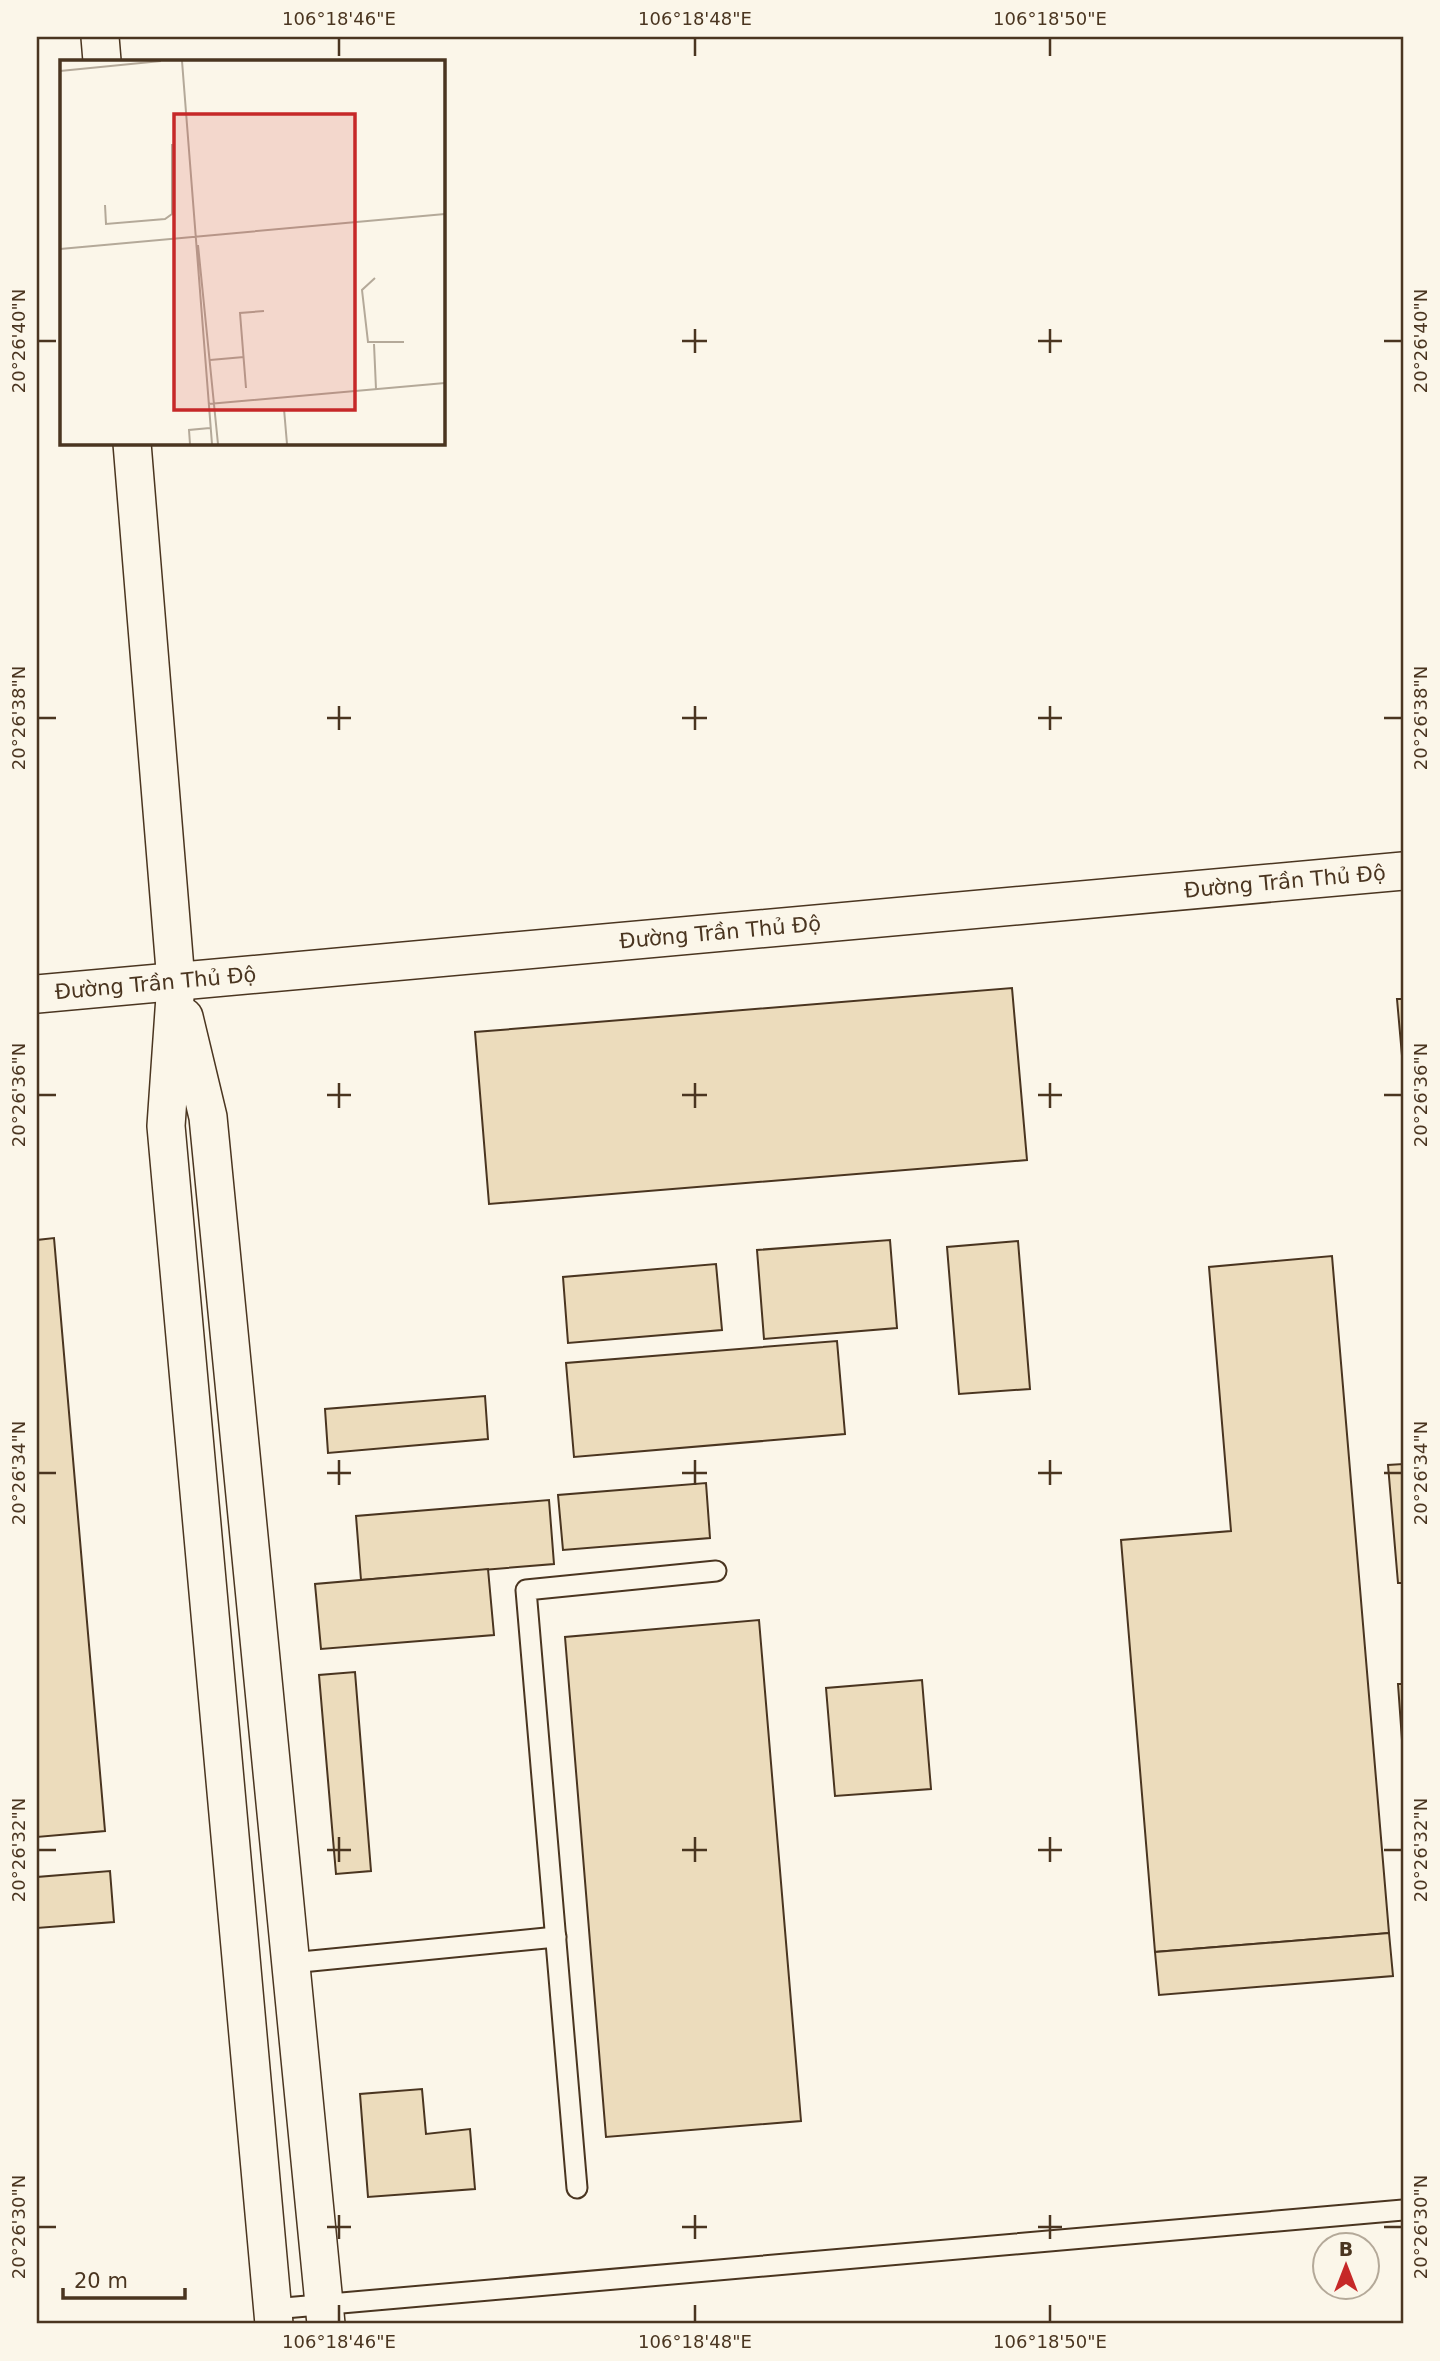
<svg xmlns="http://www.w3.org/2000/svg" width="1440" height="2361" font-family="'DejaVu Sans',sans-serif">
	<rect width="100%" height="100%" fill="#fbf6e9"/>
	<g fill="#ecdcbc" stroke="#4a3520" stroke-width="2">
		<path d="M1012 988 1027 1160 489 1204 475 1032Z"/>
		<path d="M1397 999H1403V1067Z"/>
		<path d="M54 1238 105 1831 37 1837V1240Z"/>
		<path d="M890 1240 897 1328 764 1339 757 1250Z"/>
		<path d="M1018 1241 1030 1389 959 1394 947 1247Z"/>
		<path d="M1332 1256 1389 1933 1155 1952 1121 1540 1231 1531 1209 1267Z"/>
		<path d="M716 1264 722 1330 568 1343 563 1277Z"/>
		<path d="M837 1341 845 1434 574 1457 566 1363Z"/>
		<path d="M485 1396 488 1439 328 1453 325 1409Z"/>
		<path d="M1403 1464V1583H1398L1388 1465Z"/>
		<path d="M706 1483 710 1538 563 1550 558 1495Z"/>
		<path d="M549 1500 554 1564 361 1580 356 1516Z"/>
		<path d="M488 1569 494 1635 321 1649 315 1584Z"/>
		<path d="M759 1620 801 2121 606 2137 565 1637Z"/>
		<path d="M355 1672 371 1871 336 1874 319 1675Z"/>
		<path d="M922 1680 931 1789 835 1796 826 1688Z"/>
		<path d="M1398 1684H1403V1754Z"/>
		<path d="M110 1871 114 1922 37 1928V1877Z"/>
		<path d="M1389 1933 1393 1976 1159 1995 1155 1952Z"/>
		<path d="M422 2089 426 2134 470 2129 475 2189 368 2197 360 2094Z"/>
	</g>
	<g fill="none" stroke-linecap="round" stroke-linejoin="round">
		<defs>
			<g id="lane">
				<path d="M291 1963 556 1937"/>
				<path d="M577 2188 526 1590 716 1571"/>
				<path d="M273 2309 1403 2210"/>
			</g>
			<g id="street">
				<path d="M100 37 102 61"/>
				<path d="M132 443 176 982 166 1126 274 2324"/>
				<path id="s1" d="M37 994 1403 871"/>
				<path d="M184 1017 208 1117 326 2324"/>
			</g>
		</defs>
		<use href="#lane" stroke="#4a3520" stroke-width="23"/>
		<use href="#street" stroke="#4a3520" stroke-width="40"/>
		<use href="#lane" stroke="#fbf6e9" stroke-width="19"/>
		<use href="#street" stroke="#fbf6e9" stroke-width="37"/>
	</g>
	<path fill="none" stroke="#4a3520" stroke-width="2.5" d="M339 38V56M695 38V56M1050 38V56M695 329V353M1050 329V353M38 341H56M682 341H707M1038 341H1062M1384 341H1402M339 706V730M695 706V730M1050 706V730M38 718H56M327 718H351M682 718H707M1038 718H1062M1384 718H1402M339 1083V1108M695 1083V1108M1050 1083V1108M38 1095H56M327 1095H351M682 1095H707M1038 1095H1062M1384 1095H1402M339 1460V1485M695 1460V1485M1050 1460V1485M38 1473H56M327 1473H351M682 1473H707M1038 1473H1062M1384 1473H1402M339 1837V1862M695 1837V1862M1050 1837V1862M38 1850H56M327 1850H351M682 1850H707M1038 1850H1062M1384 1850H1402M339 2215V2239M695 2215V2239M1050 2215V2239M38 2227H56M327 2227H351M682 2227H707M1038 2227H1062M1384 2227H1402M339 2305V2322M695 2305V2322M1050 2305V2322"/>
	<g text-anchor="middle" stroke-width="5" stroke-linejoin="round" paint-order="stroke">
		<g font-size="21" fill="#4a3520" stroke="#fbf6e9">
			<text dy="7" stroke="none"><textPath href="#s1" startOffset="1253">Đường Trần Thủ Độ</textPath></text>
			<text dy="7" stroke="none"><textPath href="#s1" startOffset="686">Đường Trần Thủ Độ</textPath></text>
			<text dy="7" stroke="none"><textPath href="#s1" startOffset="119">Đường Trần Thủ Độ</textPath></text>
		</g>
	</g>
	<g transform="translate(60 60)">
		<rect width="385" height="385" fill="#fbf6e9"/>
		<path fill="none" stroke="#b4a999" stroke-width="2" d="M122 1 152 384M0 11 101 1M45 145 46 164 105 159 112 154V84M138 185 158 384M0 189 385 154M315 218 302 230 308 282H344M314 284 316 329M150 300 184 297M186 328 180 253 204 251M148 344 385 323M224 349 227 384M130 384 129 370 150 368"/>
		<path fill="#c62828" fill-opacity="0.15" stroke="#c62828" stroke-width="3.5" d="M114 54H295V350H114Z"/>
		<rect width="385" height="385" fill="none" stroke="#4a3520" stroke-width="3.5"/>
	</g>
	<rect width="1440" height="2361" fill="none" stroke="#fbf6e9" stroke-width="77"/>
	<g transform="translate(1346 2266)"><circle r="33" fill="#fbf6e9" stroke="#b4a999" stroke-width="2"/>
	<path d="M0-5L12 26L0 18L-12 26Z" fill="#c62828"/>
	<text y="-10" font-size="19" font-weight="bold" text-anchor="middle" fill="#4a3520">B</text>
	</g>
	<path d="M63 2288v10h122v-10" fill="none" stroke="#4a3520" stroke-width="3.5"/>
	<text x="74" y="2288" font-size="21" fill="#4a3520" stroke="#fbf6e9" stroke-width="5" paint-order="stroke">20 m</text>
	<rect x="38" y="38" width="1364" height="2284" fill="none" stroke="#4a3520" stroke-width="2.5"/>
	<g font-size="18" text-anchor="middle" fill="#4a3520">
		<text x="339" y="25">106°18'46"E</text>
		<text x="695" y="25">106°18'48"E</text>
		<text x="1050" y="25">106°18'50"E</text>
		<text transform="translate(19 341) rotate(-90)" y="6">20°26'40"N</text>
		<text transform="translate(1421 341) rotate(-90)" y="6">20°26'40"N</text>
		<text transform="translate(19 718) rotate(-90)" y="6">20°26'38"N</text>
		<text transform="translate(1421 718) rotate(-90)" y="6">20°26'38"N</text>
		<text transform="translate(19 1095) rotate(-90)" y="6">20°26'36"N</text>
		<text transform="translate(1421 1095) rotate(-90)" y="6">20°26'36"N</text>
		<text transform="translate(19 1473) rotate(-90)" y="6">20°26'34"N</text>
		<text transform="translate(1421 1473) rotate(-90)" y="6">20°26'34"N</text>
		<text transform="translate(19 1850) rotate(-90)" y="6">20°26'32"N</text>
		<text transform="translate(1421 1850) rotate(-90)" y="6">20°26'32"N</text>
		<text transform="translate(19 2227) rotate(-90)" y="6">20°26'30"N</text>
		<text transform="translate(1421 2227) rotate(-90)" y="6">20°26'30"N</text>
		<text x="339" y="2348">106°18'46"E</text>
		<text x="695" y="2348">106°18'48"E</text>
		<text x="1050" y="2348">106°18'50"E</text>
	</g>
</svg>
